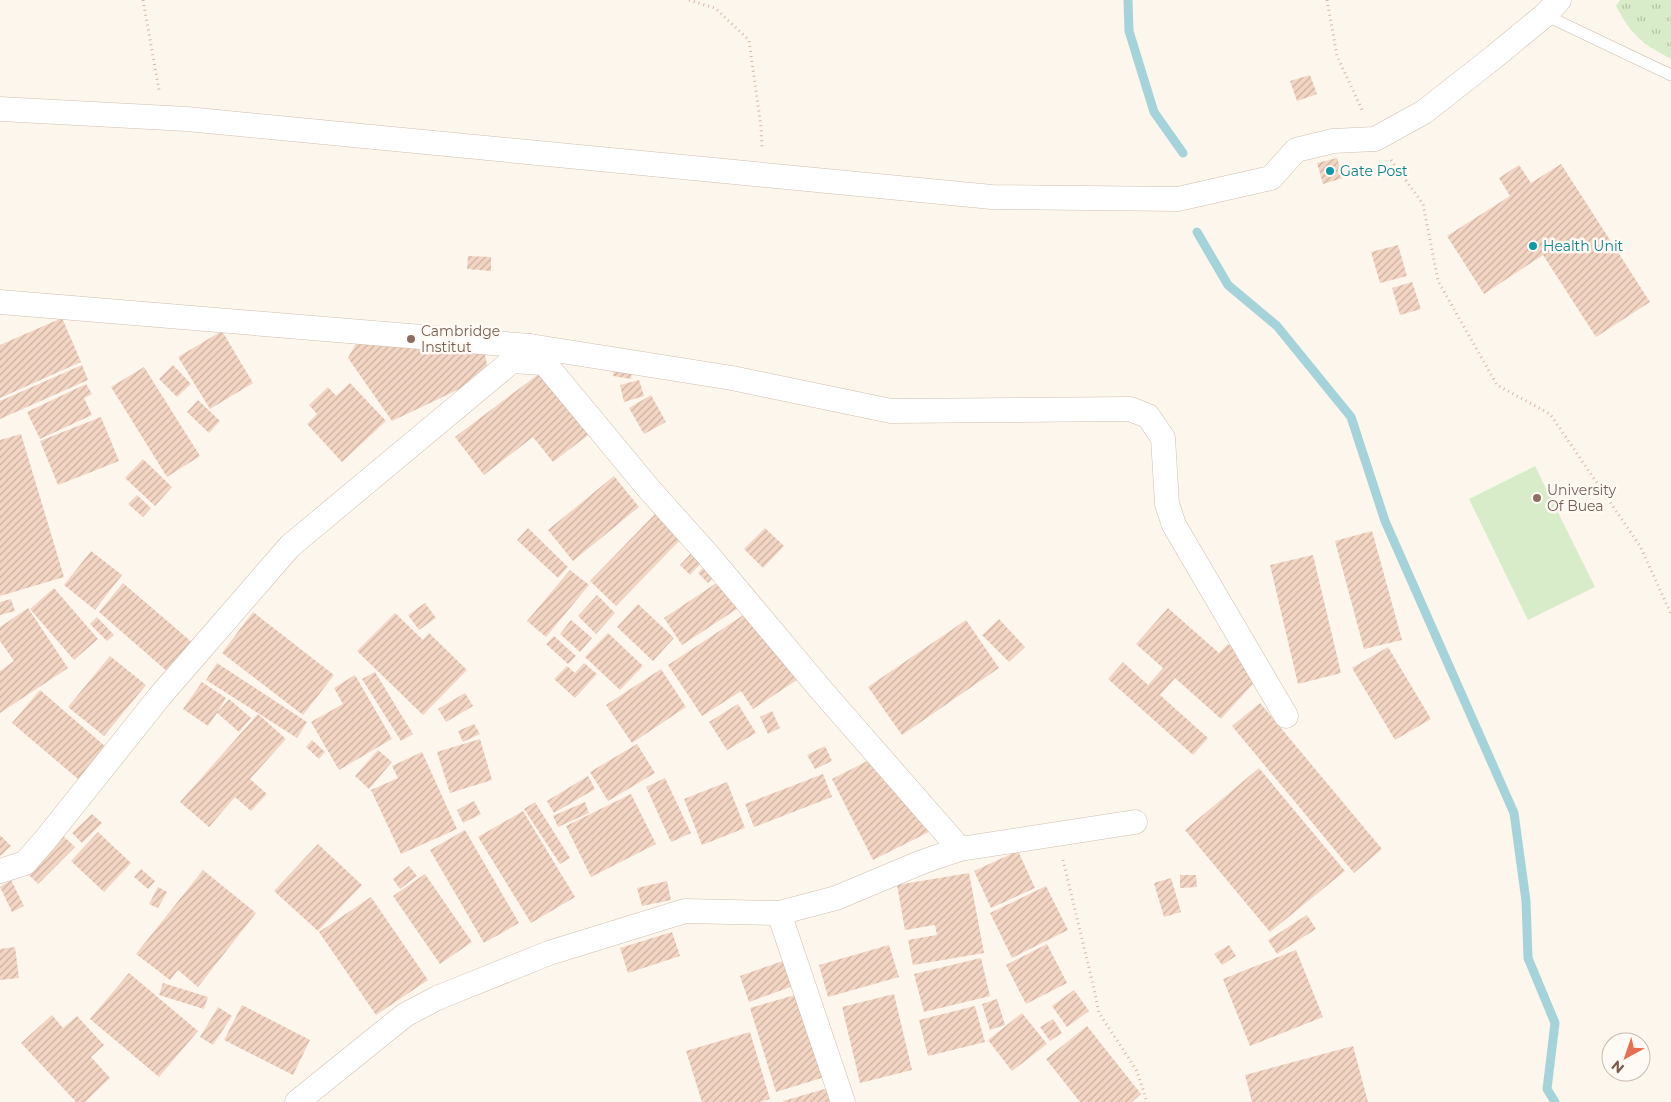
<svg xmlns="http://www.w3.org/2000/svg" width="1671" height="1102" font-family="Montserrat,sans-serif">
	<defs>
		<pattern id="grass-tufts" width="24" height="20" patternUnits="userSpaceOnUse" patternTransform="scale(1.25)"><rect width="24" height="20" fill="#d8ecc9"/><path d="M3 7l-1-3M5 7V3M7 7l1-3M15 17l-1-3M17 17v-4M19 17l1-3" fill="none" stroke="#b4c2a5"/></pattern>
		<pattern id="building-hatch" width="6" height="6" patternUnits="userSpaceOnUse" patternTransform="scale(1.25)"><rect width="6" height="6" fill="#f3d5c3"/><path d="M-1 1l2-2M0 6l6-6M5 7l2-2" fill="none" stroke="#cab0a1"/></pattern>
	</defs>
	<rect width="100%" height="100%" fill="#fdf6ec"/>
	<path fill="url(#grass-tufts)" d="M1620 0H1671V59C1641 43 1632 36 1616 6Z"/>
	<path fill="#d8ecc9" d="M1535 466 1595 587 1528 620 1469 499Z"/>
	<g fill="none" stroke-linecap="round" stroke-linejoin="round">
		<g stroke="#a5d3da" stroke-width="9">
			<path d="M1128 0 1129 31 1154 112 1183 153"/>
			<path d="M1197 232 1228 285 1277 326 1351 417 1385 521 1514 813 1526 901 1528 958 1555 1023 1547 1089 1555 1102"/>
		</g>
	</g>
	<g fill="url(#building-hatch)">
		<path d="M1310 75 1317 94 1297 101 1290 81Z"/>
		<path d="M1337 158 1343 178 1323 184 1317 163Z"/>
		<path d="M1561 164 1650 302 1596 337 1543 255 1484 294 1447 236 1510 196 1499 178 1519 165 1531 183Z"/>
		<path d="M1398 245 1407 276 1380 283 1371 252Z"/>
		<path d="M468 256 491 257V271L467 269Z"/>
		<path d="M1412 282 1421 309 1400 315 1392 288Z"/>
		<path d="M62 318 81 362 0 398V345Z"/>
		<path d="M222 331 253 383 210 409 178 357Z"/>
		<path d="M359 338 484 349 489 375 392 421 348 358Z"/>
		<path d="M556 361 604 423 553 462 533 437 484 475 455 437Z"/>
		<path d="M616 361 633 365 631 379 613 376Z"/>
		<path d="M82 365 88 380 0 419V401Z"/>
		<path d="M173 365 191 384 177 397 159 379Z"/>
		<path d="M144 367 200 456 167 477 111 387Z"/>
		<path d="M639 380 644 396 624 402 620 385Z"/>
		<path d="M350 383 386 421 342 462 307 424 317 414 309 405 328 387 336 396Z"/>
		<path d="M86 384 92 394 84 398 92 415 40 439 27 412Z"/>
		<path d="M651 395 666 422 644 434 629 408Z"/>
		<path d="M198 400 220 421 209 433 187 412Z"/>
		<path d="M101 417 119 461 58 485 40 441Z"/>
		<path d="M21 434 64 577 0 596V440Z"/>
		<path d="M143 459 172 487 155 506 125 478Z"/>
		<path d="M614 476 639 507 573 561 548 530Z"/>
		<path d="M137 495 151 508 143 517 128 504Z"/>
		<path d="M658 511 684 536 616 606 590 581Z"/>
		<path d="M528 528 568 567 558 578 517 540Z"/>
		<path d="M765 528 784 546 763 568 744 549Z"/>
		<path d="M1372 531 1402 640 1364 649 1335 541Z"/>
		<path d="M696 548 706 558 690 575 680 565Z"/>
		<path d="M91 551 122 575 95 610 64 585Z"/>
		<path d="M716 554 726 564 708 583 698 573Z"/>
		<path d="M1313 555 1341 673 1298 684 1270 565Z"/>
		<path d="M570 570 589 585 546 637 527 621Z"/>
		<path d="M727 576 746 603 682 645 664 618Z"/>
		<path d="M123 583 194 644 169 673 99 612Z"/>
		<path d="M54 588 98 639 74 660 30 609Z"/>
		<path d="M597 595 615 613 596 634 578 616Z"/>
		<path d="M11 599 15 611 0 615V602Z"/>
		<path d="M425 603 436 618 419 630 408 615Z"/>
		<path d="M638 604 674 638 653 661 617 627Z"/>
		<path d="M28 608 68 668 0 713V671L14 661 0 641V627Z"/>
		<path d="M1168 608 1219 653 1228 644 1262 674 1221 719 1175 678 1160 695 1208 738 1193 755 1108 679 1123 662 1148 685 1163 668 1136 644Z"/>
		<path d="M751 610 797 680 753 709 741 691 702 716 668 665Z"/>
		<path d="M253 612 334 675 303 715 222 653Z"/>
		<path d="M395 613 423 640 429 633 467 670 423 715 357 651Z"/>
		<path d="M97 617 114 635 107 641 90 624Z"/>
		<path d="M999 619 1025 647 1009 662 982 635Z"/>
		<path d="M571 620 592 638 580 652 560 634Z"/>
		<path d="M966 620 999 668 902 735 868 687Z"/>
		<path d="M608 633 643 666 620 690 585 657Z"/>
		<path d="M554 636 576 656 568 664 546 644Z"/>
		<path d="M1388 647 1431 719 1395 740 1352 668Z"/>
		<path d="M110 656 146 685 104 736 68 707Z"/>
		<path d="M217 663 307 722 297 738 206 680Z"/>
		<path d="M584 663 597 674 575 698 554 679 567 666 575 673Z"/>
		<path d="M661 669 686 707 632 743 606 705Z"/>
		<path d="M375 672 413 734 401 741 362 679Z"/>
		<path d="M355 675 392 739 339 770 311 722 343 704 334 688Z"/>
		<path d="M202 682 226 698 217 713 229 699 251 718 239 732 217 713 208 726 183 709Z"/>
		<path d="M40 690 106 747 78 779 12 723Z"/>
		<path d="M465 693 473 706 446 722 438 709Z"/>
		<path d="M1260 703 1382 849 1354 873 1232 726Z"/>
		<path d="M738 704 756 733 727 750 709 722Z"/>
		<path d="M772 711 780 728 768 734 760 717Z"/>
		<path d="M258 714 286 739 250 779 267 794 251 811 235 797 209 827 180 802Z"/>
		<path d="M474 724 480 734 463 742 458 731Z"/>
		<path d="M480 739 492 780 450 793 437 752Z"/>
		<path d="M312 740 325 752 319 759 306 747Z"/>
		<path d="M637 744 655 773 608 801 590 772Z"/>
		<path d="M825 746 832 761 815 769 807 755Z"/>
		<path d="M378 750 392 762 369 789 355 776Z"/>
		<path d="M887 751 929 832 873 860 832 779Z"/>
		<path d="M422 752 457 829 401 854 371 790 398 778 392 766Z"/>
		<path d="M1259 768 1345 871 1270 932 1185 830Z"/>
		<path d="M823 774 832 797 754 827 745 804Z"/>
		<path d="M588 776 595 789 554 813 547 801Z"/>
		<path d="M665 778 691 833 671 842 646 787Z"/>
		<path d="M727 782 745 828 702 845 684 799Z"/>
		<path d="M631 794 656 844 591 877 566 826Z"/>
		<path d="M474 801 481 814 463 823 457 810Z"/>
		<path d="M535 802 570 858 560 864 524 809Z"/>
		<path d="M585 802 589 813 558 827 553 816Z"/>
		<path d="M523 811 575 897 531 923 478 837Z"/>
		<path d="M92 814 102 823 82 843 72 833Z"/>
		<path d="M465 830 519 923 484 943 430 850Z"/>
		<path d="M59 832 75 847 38 884 23 869Z"/>
		<path d="M98 832 131 863 104 892 71 861Z"/>
		<path d="M0 835 11 846 0 856Z"/>
		<path d="M318 844 362 885 318 931 274 891Z"/>
		<path d="M1018 851 1035 888 991 908 974 871Z"/>
		<path d="M409 866 417 876 400 889 393 879Z"/>
		<path d="M141 869 155 881 148 889 134 877Z"/>
		<path d="M203 870 256 913 198 987 178 970 170 980 136 954Z"/>
		<path d="M969 873 984 953 913 965 908 940 937 935 935 925 905 930 897 885Z"/>
		<path d="M425 874 472 942 440 964 393 896Z"/>
		<path d="M1180 875H1196L1197 887 1180 888Z"/>
		<path d="M1171 878 1181 912 1164 917 1154 883Z"/>
		<path d="M11 880 24 906 12 912 0 887Z"/>
		<path d="M667 881 671 900 642 906 637 888Z"/>
		<path d="M1046 886 1068 930 1012 958 990 913Z"/>
		<path d="M158 887 167 892 158 908 149 904Z"/>
		<path d="M371 897 428 980 376 1015 319 932Z"/>
		<path d="M1307 915 1316 929 1277 954 1268 940Z"/>
		<path d="M672 932 680 956 628 973 620 948Z"/>
		<path d="M1047 944 1067 983 1026 1004 1006 965Z"/>
		<path d="M889 945 899 977 828 997 819 965Z"/>
		<path d="M1229 945 1236 956 1222 965 1214 954Z"/>
		<path d="M15 947 19 978 0 980V949Z"/>
		<path d="M1296 950 1323 1017 1250 1046 1223 979Z"/>
		<path d="M797 956 807 981 749 1002 740 976Z"/>
		<path d="M981 958 990 996 924 1012 914 974Z"/>
		<path d="M129 973 198 1031 159 1077 90 1019Z"/>
		<path d="M163 983 208 997 204 1009 159 995Z"/>
		<path d="M1074 990 1089 1011 1067 1027 1052 1006Z"/>
		<path d="M802 993 828 1076 776 1092 750 1008Z"/>
		<path d="M894 994 912 1070 860 1083 842 1007Z"/>
		<path d="M997 999 1005 1025 990 1030 982 1004Z"/>
		<path d="M242 1005 310 1040 293 1075 224 1040Z"/>
		<path d="M975 1006 985 1042 928 1056 919 1020Z"/>
		<path d="M218 1007 232 1016 213 1045 200 1037Z"/>
		<path d="M1022 1013 1047 1044 1012 1071 988 1040Z"/>
		<path d="M52 1015 63 1028 77 1016 104 1045 91 1057 110 1078 85 1102H76L21 1043Z"/>
		<path d="M1053 1019 1062 1033 1050 1041 1040 1027Z"/>
		<path d="M1087 1026 1141 1094 1132 1102H1080L1046 1059Z"/>
		<path d="M750 1032 770 1099 760 1102H702L686 1051Z"/>
		<path d="M1353 1046 1368 1102H1252L1245 1075Z"/>
		<path d="M849 1082 855 1102H783V1101Z"/>
	</g>
	<g fill="none" stroke-linecap="round" stroke-linejoin="round">
		<defs>
			<path id="lane" d="M1545 15 1671 75"/>
			<g id="street">
				<path d="M0 109 187 119 992 197 1178 199 1271 178 1296 150 1333 141 1375 139 1424 112 1494 57 1545 15 1559 0"/>
				<path d="M0 302 530 346 732 378 891 411 1130 409 1148 416 1163 438 1167 504 1174 525 1286 716"/>
				<path d="M513 361 542 363 547 366 649 489 708 555 822 691 960 849"/>
				<path d="M0 871 25 863 46 839 160 696 290 546 530 346"/>
				<path d="M779 913 843 1102"/>
				<path d="M297 1102 405 1015 437 998 549 953 685 911 779 913 836 898 922 862 960 849 1135 822"/>
			</g>
		</defs>
		<use href="#lane" stroke="#d1beb0" stroke-width="12"/>
		<use href="#street" stroke="#d1beb0" stroke-width="25"/>
		<g stroke="#d9b8a5" stroke-width="3" stroke-dasharray="1 4" stroke-linecap="butt">
			<path d="M143 0 159 90"/>
			<path d="M689 0 715 8 749 40 761 127 762 147"/>
			<path d="M1327 0 1337 56 1363 112"/>
			<path d="M1391 160 1423 204 1438 281 1497 385 1550 414 1640 546 1671 614"/>
			<path d="M1063 860 1094 989 1099 1013 1137 1071 1147 1102"/>
		</g>
		<use href="#lane" stroke="#fff" stroke-width="11"/>
		<use href="#street" stroke="#fff" stroke-width="24"/>
	</g>
	<g fill="#0f9aa8" stroke="#fffaf3" stroke-width="2">
		<circle cx="1330" cy="171" r="5"/>
		<circle cx="1533" cy="246" r="5"/>
	</g>
	<g fill="#8d6e63" stroke="#fffaf3" stroke-width="2">
		<circle cx="411" cy="339" r="5"/>
		<circle cx="1537" cy="498" r="5"/>
	</g>
	<g text-anchor="middle" stroke-width="5" stroke-linejoin="round" paint-order="stroke">
		<g font-size="14" fill="#0d838f" stroke="#fffaf3" text-anchor="start">
			<text x="1340" y="176">Gate Post</text>
			<text x="1543" y="251">Health Unit</text>
		</g>
		<g font-size="14" fill="#785e54" stroke="#fffaf3" text-anchor="start">
			<text x="421" y="336">Cambridge<tspan x="421" dy="16">Institut</tspan></text>
			<text x="1547" y="495">University<tspan x="1547" dy="16">Of Buea</tspan></text>
		</g>
	</g>
	<g transform="translate(1626 1057) rotate(220)"><circle r="24" fill="#fffaf3" stroke="#cabbb1"/>
	<path d="M0-4L9 19L0 12L-9 19Z" fill="#e76f51"/>
	<text y="-8" font-size="14" font-weight="bold" text-anchor="middle" fill="#7a5c4d">N</text>
	</g>
</svg>
